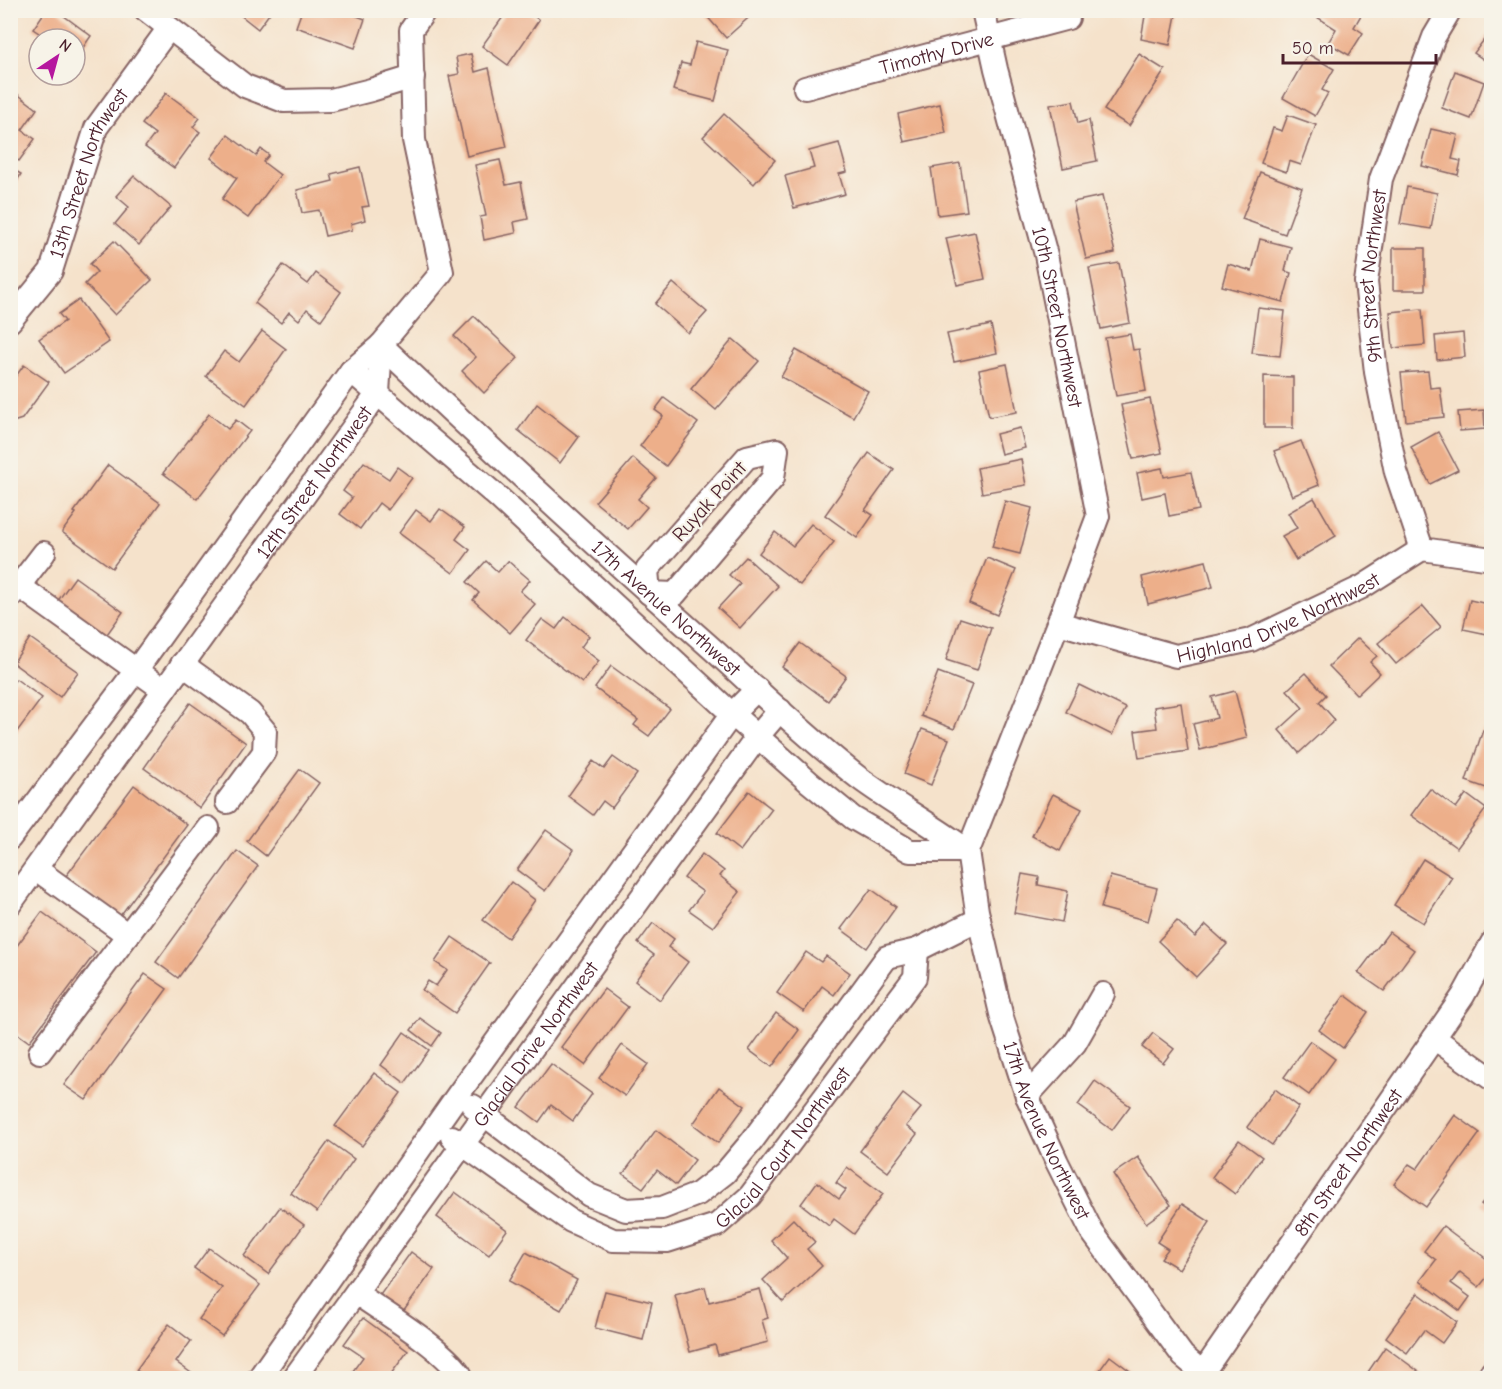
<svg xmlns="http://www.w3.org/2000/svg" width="1502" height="1389" font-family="'Comic Neue',sans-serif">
	<rect width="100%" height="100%" fill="#f7f3e8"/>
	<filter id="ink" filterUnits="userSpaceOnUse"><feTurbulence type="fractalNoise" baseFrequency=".0167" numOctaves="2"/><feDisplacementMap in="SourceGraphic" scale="12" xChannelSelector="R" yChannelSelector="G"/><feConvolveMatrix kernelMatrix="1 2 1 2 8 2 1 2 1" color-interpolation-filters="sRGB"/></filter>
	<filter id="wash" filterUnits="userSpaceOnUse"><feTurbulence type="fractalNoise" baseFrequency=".008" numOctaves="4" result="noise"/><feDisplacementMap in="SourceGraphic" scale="24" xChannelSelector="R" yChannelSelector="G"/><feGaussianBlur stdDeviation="1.35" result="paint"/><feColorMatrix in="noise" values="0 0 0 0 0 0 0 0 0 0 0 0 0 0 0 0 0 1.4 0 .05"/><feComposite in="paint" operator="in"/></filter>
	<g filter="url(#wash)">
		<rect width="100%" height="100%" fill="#f5e2cb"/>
		<g id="blocks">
			<g fill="#edaf8a">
				<path d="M46 10H56L91 36 75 59V39H48L33 29Z"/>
				<path d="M234 10H272L258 29Z"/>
				<path d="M302 10H341L365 19 355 48 296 27Z"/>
				<path d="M508 10H526L539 20 508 65 482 46Z"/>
				<path d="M707 10H757L726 38 704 13Z"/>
				<path d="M1146 10H1177L1170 45 1141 39Z"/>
				<path d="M1310 10H1364L1354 27 1363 33 1349 55 1328 43 1336 29 1309 12Z"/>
				<path d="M1492 29V65L1474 53Z"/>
				<path d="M696 42 728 50 715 101 673 90 681 63 690 65Z"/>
				<path d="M471 54 475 72 489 68 507 147 467 156 449 76 459 74 456 57Z"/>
				<path d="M1139 54 1165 70 1129 126 1104 110Z"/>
				<path d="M1308 54 1334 69 1322 90 1328 93 1315 116 1283 98Z"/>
				<path d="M1455 71 1484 82 1471 119 1442 108Z"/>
				<path d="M12 90 37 109 22 130 35 139 19 161 10 155Z"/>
				<path d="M166 93 200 118 193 127 200 132 174 168 145 147 155 134 142 124Z"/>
				<path d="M1073 101 1078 123 1089 120 1097 161 1063 168 1050 105Z"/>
				<path d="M940 104 946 133 904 142 898 114Z"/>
				<path d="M724 114 775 160 754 184 703 137Z"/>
				<path d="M1288 115 1316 125 1301 165 1289 161 1286 172 1261 163 1273 128 1282 131Z"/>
				<path d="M1431 129 1458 135 1452 159 1461 161 1458 175 1422 166Z"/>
				<path d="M228 135 256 156 261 149 269 155 263 162 280 175 248 218 222 199 237 178 211 158Z"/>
				<path d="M839 143 847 172 839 174 845 194 794 208 785 176 814 168 809 151Z"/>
				<path d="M500 160 506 185 521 182 528 219 514 222 516 233 484 240 480 217 486 216 475 165Z"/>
				<path d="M960 163 967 211 938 215 931 168Z"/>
				<path d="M360 167 369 206 362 207 365 220 351 224 352 230 325 236 319 210 302 213 297 190 333 181 331 174Z"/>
				<path d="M10 168 21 174 10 193Z"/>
				<path d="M1260 172 1302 188 1285 234 1242 219Z"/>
				<path d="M134 176 171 207 139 245 115 224 129 207 116 196Z"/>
				<path d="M1407 187 1437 193 1431 229 1400 224Z"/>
				<path d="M1102 196 1115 253 1086 259 1073 202Z"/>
				<path d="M975 232 985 279 957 285 946 238Z"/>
				<path d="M1260 239 1291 247 1285 271 1291 273 1283 302 1222 286 1228 264 1252 271Z"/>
				<path d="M114 241 152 280 115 315 85 284 97 272 90 264Z"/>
				<rect x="1393" y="248" width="32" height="42"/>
				<path d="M1119 263 1130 323 1101 329 1089 268Z"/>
				<path d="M283 265 308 284 316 273 341 292 321 320 307 309 299 320 289 312 281 323 255 303Z"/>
				<path d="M673 283 707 312 688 333 655 304Z"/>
				<path d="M79 300 109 342 64 373 39 339 65 321 59 314Z"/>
				<path d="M1258 308 1285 311 1280 356 1252 353Z"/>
				<path d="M1422 309 1425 345 1393 348 1390 312Z"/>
				<path d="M474 316 518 358 484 393 462 371 476 357 454 336Z"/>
				<path d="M991 325 997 353 954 362 947 334Z"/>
				<path d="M262 331 286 349 246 405 206 376 224 351 239 362Z"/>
				<path d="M1463 333 1465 357 1437 360 1435 336Z"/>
				<path d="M1130 334 1133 350 1139 349 1146 391 1116 396 1105 338Z"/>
				<path d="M733 339 759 361 716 410 691 389Z"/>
				<path d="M796 350 868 391 853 417 781 377Z"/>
				<path d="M1007 364 1017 412 989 417 979 370Z"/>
				<path d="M24 365 49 382 22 419 10 423V384Z"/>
				<path d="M1428 371 1430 388 1440 387 1444 417 1406 421 1401 373Z"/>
				<path d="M1264 376 1293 377V428H1264Z"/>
				<path d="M664 398 698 423 666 466 640 446 663 416 655 410Z"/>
				<path d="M1150 399 1162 453 1133 459 1121 405Z"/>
				<path d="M537 404 579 437 560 463 518 430Z"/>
				<path d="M1484 410 1485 429 1460 431 1458 412Z"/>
				<path d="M209 414 228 429 236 420 250 431 197 499 163 473Z"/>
				<path d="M1020 428 1025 448 1001 454 996 434Z"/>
				<path d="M1438 432 1458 470 1430 484 1411 447Z"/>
				<path d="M1301 441 1319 485 1292 496 1274 451Z"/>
				<path d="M869 453 894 470 865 510 873 515 857 538 825 515Z"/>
				<path d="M633 458 656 478 638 499 647 507 628 529 595 502Z"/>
				<path d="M1021 459 1026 485 982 493 977 468Z"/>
				<path d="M364 462 389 479 397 467 412 478 388 510 379 503 360 529 340 514 352 498 343 491Z"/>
				<path d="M108 465 160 503 112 568 62 532 76 513 74 512Z"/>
				<path d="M1162 468 1164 477 1191 472 1199 510 1169 516 1165 493 1142 498 1137 473Z"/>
				<path d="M1314 498 1336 536 1296 560 1282 536 1297 528 1288 513Z"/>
				<path d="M1005 501 1032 508 1020 554 992 547Z"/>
				<path d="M440 509 465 527 456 539 470 550 453 573 399 533 416 510 431 521Z"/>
				<path d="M811 524 834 542 800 585 759 553 775 532 793 546Z"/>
				<path d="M746 557 778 586 740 628 718 608 740 584 729 575Z"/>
				<path d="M987 558 1016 570 997 615 969 603Z"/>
				<path d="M486 561 498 572 508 561 530 580 520 591 535 604 510 633 473 600 479 593 467 582Z"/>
				<path d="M1206 561 1213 587 1148 604 1142 577Z"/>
				<path d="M75 577 123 612 105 637 57 602Z"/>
				<path d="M1470 600 1492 605V635L1463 629Z"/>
				<path d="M1423 606 1441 627 1396 664 1378 643Z"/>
				<path d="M565 617 589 636 581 647 599 661 582 683 526 640 542 619 556 629Z"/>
				<path d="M960 618 991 628 977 670 946 660Z"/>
				<path d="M30 638 78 672 60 697 13 663Z"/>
				<path d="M1358 638 1377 656 1370 662 1380 673 1357 695 1329 666Z"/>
				<path d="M800 643 846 676 828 701 782 667Z"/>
				<path d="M611 666 670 709 649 736 634 725 638 720 595 688Z"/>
				<path d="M938 672 972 685 954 729 921 716Z"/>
				<path d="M1306 673 1326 695 1319 702 1335 720 1299 753 1279 730 1303 708 1287 690Z"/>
				<path d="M16 679 42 698 10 741V686Z"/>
				<path d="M1079 685 1126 708 1112 735 1066 712Z"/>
				<path d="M1235 691 1247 738 1200 750 1193 724 1217 718 1212 697Z"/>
				<path d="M190 703 246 743 200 808 144 768Z"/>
				<path d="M1181 703 1188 751 1139 758 1135 731 1157 728 1154 707Z"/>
				<path d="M922 729 949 739 931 785 904 774Z"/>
				<path d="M1483 730 1492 733V790L1466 781Z"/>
				<path d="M613 757 637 774 612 808 603 801 593 815 568 796 593 761 604 769Z"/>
				<path d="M300 769 319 783 266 856 247 841Z"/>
				<path d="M134 785 187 825 120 916 66 876Z"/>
				<path d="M1430 789 1456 808 1466 794 1486 809 1457 848 1411 815Z"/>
				<path d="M749 791 772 809 740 851 717 833Z"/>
				<path d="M1053 794 1082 809 1060 851 1032 836Z"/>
				<path d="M546 830 574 850 545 891 517 870Z"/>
				<path d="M237 851 258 866 178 978 156 962Z"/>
				<path d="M702 854 724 871 720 876 740 892 713 927 689 910 703 892 684 878Z"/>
				<path d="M1423 859 1452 877 1423 923 1394 905Z"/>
				<path d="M1022 874 1039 877 1038 885 1068 891 1062 922 1014 913Z"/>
				<path d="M1110 876 1157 888 1148 921 1101 908Z"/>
				<path d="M511 882 535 900 508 938 483 920Z"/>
				<path d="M871 889 896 907 867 948 841 929Z"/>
				<path d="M42 912 96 952 29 1042 10 1028V955Z"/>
				<path d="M1177 921 1195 937 1206 925 1227 944 1196 977 1158 941Z"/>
				<path d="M653 923 674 939 668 947 688 962 660 1000 635 981 654 955 638 943Z"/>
				<path d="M1389 932 1414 950 1384 991 1358 973Z"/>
				<path d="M452 937 490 963 455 1013 422 990 428 981 436 986 447 970 435 962Z"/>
				<path d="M806 952 821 962 826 956 850 973 834 995 822 986 804 1012 777 993Z"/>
				<path d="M145 974 167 989 86 1100 64 1085Z"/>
				<path d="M604 989 628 1007 585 1065 561 1047Z"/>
				<path d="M1345 995 1368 1012 1343 1048 1319 1030Z"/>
				<path d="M776 1013 799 1030 772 1067 749 1050Z"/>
				<path d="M420 1018 441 1033 432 1046 411 1030Z"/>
				<path d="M404 1032 429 1050 405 1083 381 1065Z"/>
				<path d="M1153 1033 1174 1049 1163 1063 1142 1047Z"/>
				<path d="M1310 1041 1335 1059 1309 1095 1284 1077Z"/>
				<path d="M622 1045 648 1064 625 1096 599 1078Z"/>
				<path d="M551 1064 592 1094 573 1121 551 1105 539 1122 519 1107Z"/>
				<path d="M374 1073 401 1093 362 1146 335 1126Z"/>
				<path d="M1095 1081 1130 1106 1112 1130 1078 1105Z"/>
				<path d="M719 1087 745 1106 718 1143 693 1124Z"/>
				<path d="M1275 1089 1299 1107 1272 1145 1247 1127Z"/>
				<path d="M903 1094 921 1108 906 1126 917 1134 888 1172 860 1151Z"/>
				<path d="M1455 1115 1480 1133 1426 1207 1394 1184 1409 1164 1417 1169Z"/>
				<path d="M656 1130 695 1160 676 1185 657 1170 643 1188 623 1174Z"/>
				<path d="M1239 1140 1262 1157 1235 1194 1212 1177Z"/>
				<path d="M329 1141 354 1159 317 1212 291 1193Z"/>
				<path d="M1138 1157 1171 1205 1146 1223 1113 1174Z"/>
				<path d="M847 1167 883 1194 854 1234 834 1219 829 1226 801 1204 817 1182 839 1199 846 1190 836 1183Z"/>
				<path d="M1492 1191V1212L1481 1204Z"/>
				<path d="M455 1192 507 1230 489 1255 437 1217Z"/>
				<path d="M1182 1204 1210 1222 1179 1269 1161 1258 1168 1249 1157 1242Z"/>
				<path d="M280 1207 304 1225 268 1274 244 1256Z"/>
				<path d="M793 1219 815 1242 807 1249 822 1266 783 1302 763 1280 787 1258 771 1240Z"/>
				<path d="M1443 1226 1492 1263V1271L1479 1287 1460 1272 1451 1283 1470 1297 1460 1311 1420 1281 1436 1260 1424 1251Z"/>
				<path d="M209 1248 260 1285 222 1336 199 1319 222 1288 194 1268Z"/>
				<path d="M411 1252 434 1269 398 1319 375 1302Z"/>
				<path d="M526 1252 577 1280 561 1310 509 1281Z"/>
				<path d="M705 1287 709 1302 760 1289 768 1318 762 1320 768 1342 718 1355 715 1345 690 1352 675 1295Z"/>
				<path d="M605 1291 652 1302 643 1340 595 1328Z"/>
				<path d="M1418 1293 1457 1322 1442 1343 1424 1330 1407 1353 1386 1337Z"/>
				<path d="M363 1318 408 1351 388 1378H354L350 1375 363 1357 344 1344Z"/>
				<path d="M169 1324 191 1341 176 1362 194 1375 191 1378H147L136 1370Z"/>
				<path d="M1385 1347 1422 1374 1420 1378H1373L1375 1376 1368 1372Z"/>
				<path d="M1110 1356 1134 1374 1131 1378H1094Z"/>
			</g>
		</g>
	</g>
	<g filter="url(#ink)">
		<use href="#blocks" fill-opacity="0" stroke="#866363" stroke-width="1.5"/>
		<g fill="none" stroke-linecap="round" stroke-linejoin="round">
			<defs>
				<g id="minor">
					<path d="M146 10 245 86 284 101 331 100 371 90 413 77"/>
					<path id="s1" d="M983 10 996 69 1046 255 1098 516 1058 623 968 851 977 911 1002 1018 1027 1096 1057 1162 1092 1232 1183 1356 1202 1372"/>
					<path id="s2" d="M805 88 1068 18"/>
					<path id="s3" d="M10 321 51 271 96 128 169 28"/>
					<path id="s4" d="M381 345C489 447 598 548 709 646 758 690 806 737 859 778 894 804 933 825 968 851"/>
					<path d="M351 371 499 498 732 714 809 782 853 818 910 851H968"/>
					<path d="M777 450 773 478 675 594 649 593 647 570 747 457Z"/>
					<path id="s5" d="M1422 549 1396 472 1376 372 1366 282 1381 179 1434 37 1450 10"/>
					<path d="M19 586 164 690"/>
					<path d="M10 597 44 553"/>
					<path id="s6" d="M1058 623 1176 656 1251 640 1362 587 1422 549 1492 559"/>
					<path d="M182 664 250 713 265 731 264 752 227 802"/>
					<path d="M10 838 137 669 351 371 381 345 442 272 414 140 411 30 425 10"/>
					<path d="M36 869 128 935"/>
					<path id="s7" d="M10 904 378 393 381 345"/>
					<path d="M1434 1038 1492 1079"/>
					<path d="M40 1052 208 828"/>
					<path d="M1027 1096 1075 1043 1103 994"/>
					<path d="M473 1106 589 1195 626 1210 662 1208 698 1194 725 1173 752 1141 887 957 917 950 979 919"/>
					<path id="s8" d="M452 1137 571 1221 613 1240 667 1241 717 1225 750 1196 915 977 917 950"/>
					<path d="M356 1293C386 1314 440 1346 460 1374L458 1378"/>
					<path d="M259 1378 457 1096 732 714 757 689"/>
					<path id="s9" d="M294 1378 758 736 780 710"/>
					<path id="s10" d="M1199 1378 1463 996 1492 943"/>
					<path d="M1487 1378 1492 1372"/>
				</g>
			</defs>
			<use href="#minor" stroke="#866363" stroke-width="26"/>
			<use href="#minor" stroke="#fff" stroke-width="22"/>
		</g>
	</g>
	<g text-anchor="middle" stroke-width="4.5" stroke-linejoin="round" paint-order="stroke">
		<g font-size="20" fill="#4a1f2b" stroke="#f7f3e8">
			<text dy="7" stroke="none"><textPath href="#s2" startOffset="136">Timothy Drive</textPath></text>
			<text dy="7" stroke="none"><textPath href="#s3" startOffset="170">13th Street Northwest</textPath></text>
			<text dy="7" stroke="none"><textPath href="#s5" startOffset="280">9th Street Northwest</textPath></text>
			<text dy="7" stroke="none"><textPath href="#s1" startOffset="316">10th Street Northwest</textPath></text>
			<text dy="7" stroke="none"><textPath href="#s7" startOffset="520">12th Street Northwest</textPath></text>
			<text transform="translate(709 501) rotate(-48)" y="7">Ruyak Point</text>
			<text dy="7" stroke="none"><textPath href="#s4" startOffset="388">17th Avenue Northwest</textPath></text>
			<text dy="7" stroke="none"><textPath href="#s6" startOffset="232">Highland Drive Northwest</textPath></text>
			<text dy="7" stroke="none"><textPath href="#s9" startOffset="412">Glacial Drive Northwest</textPath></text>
			<text dy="7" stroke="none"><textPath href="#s1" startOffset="1170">17th Avenue Northwest</textPath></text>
			<text dy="7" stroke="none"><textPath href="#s8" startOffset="400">Glacial Court Northwest</textPath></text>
			<text dy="7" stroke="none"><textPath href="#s10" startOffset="262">8th Street Northwest</textPath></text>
		</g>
	</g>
	<rect width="1502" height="1389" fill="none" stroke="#f7f3e8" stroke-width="36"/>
	<g transform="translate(57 57) rotate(36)"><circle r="28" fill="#f7f3e8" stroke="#b29e9c" stroke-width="1.5"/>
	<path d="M0-4.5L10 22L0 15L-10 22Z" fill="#b5179e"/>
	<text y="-9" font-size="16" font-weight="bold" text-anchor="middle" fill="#4a1f2b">N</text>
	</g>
	<path d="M1283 54v9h153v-9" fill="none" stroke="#4a1f2b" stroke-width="3"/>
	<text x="1292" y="54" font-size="18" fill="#4a1f2b" stroke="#f7f3e8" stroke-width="4.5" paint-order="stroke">50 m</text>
</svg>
